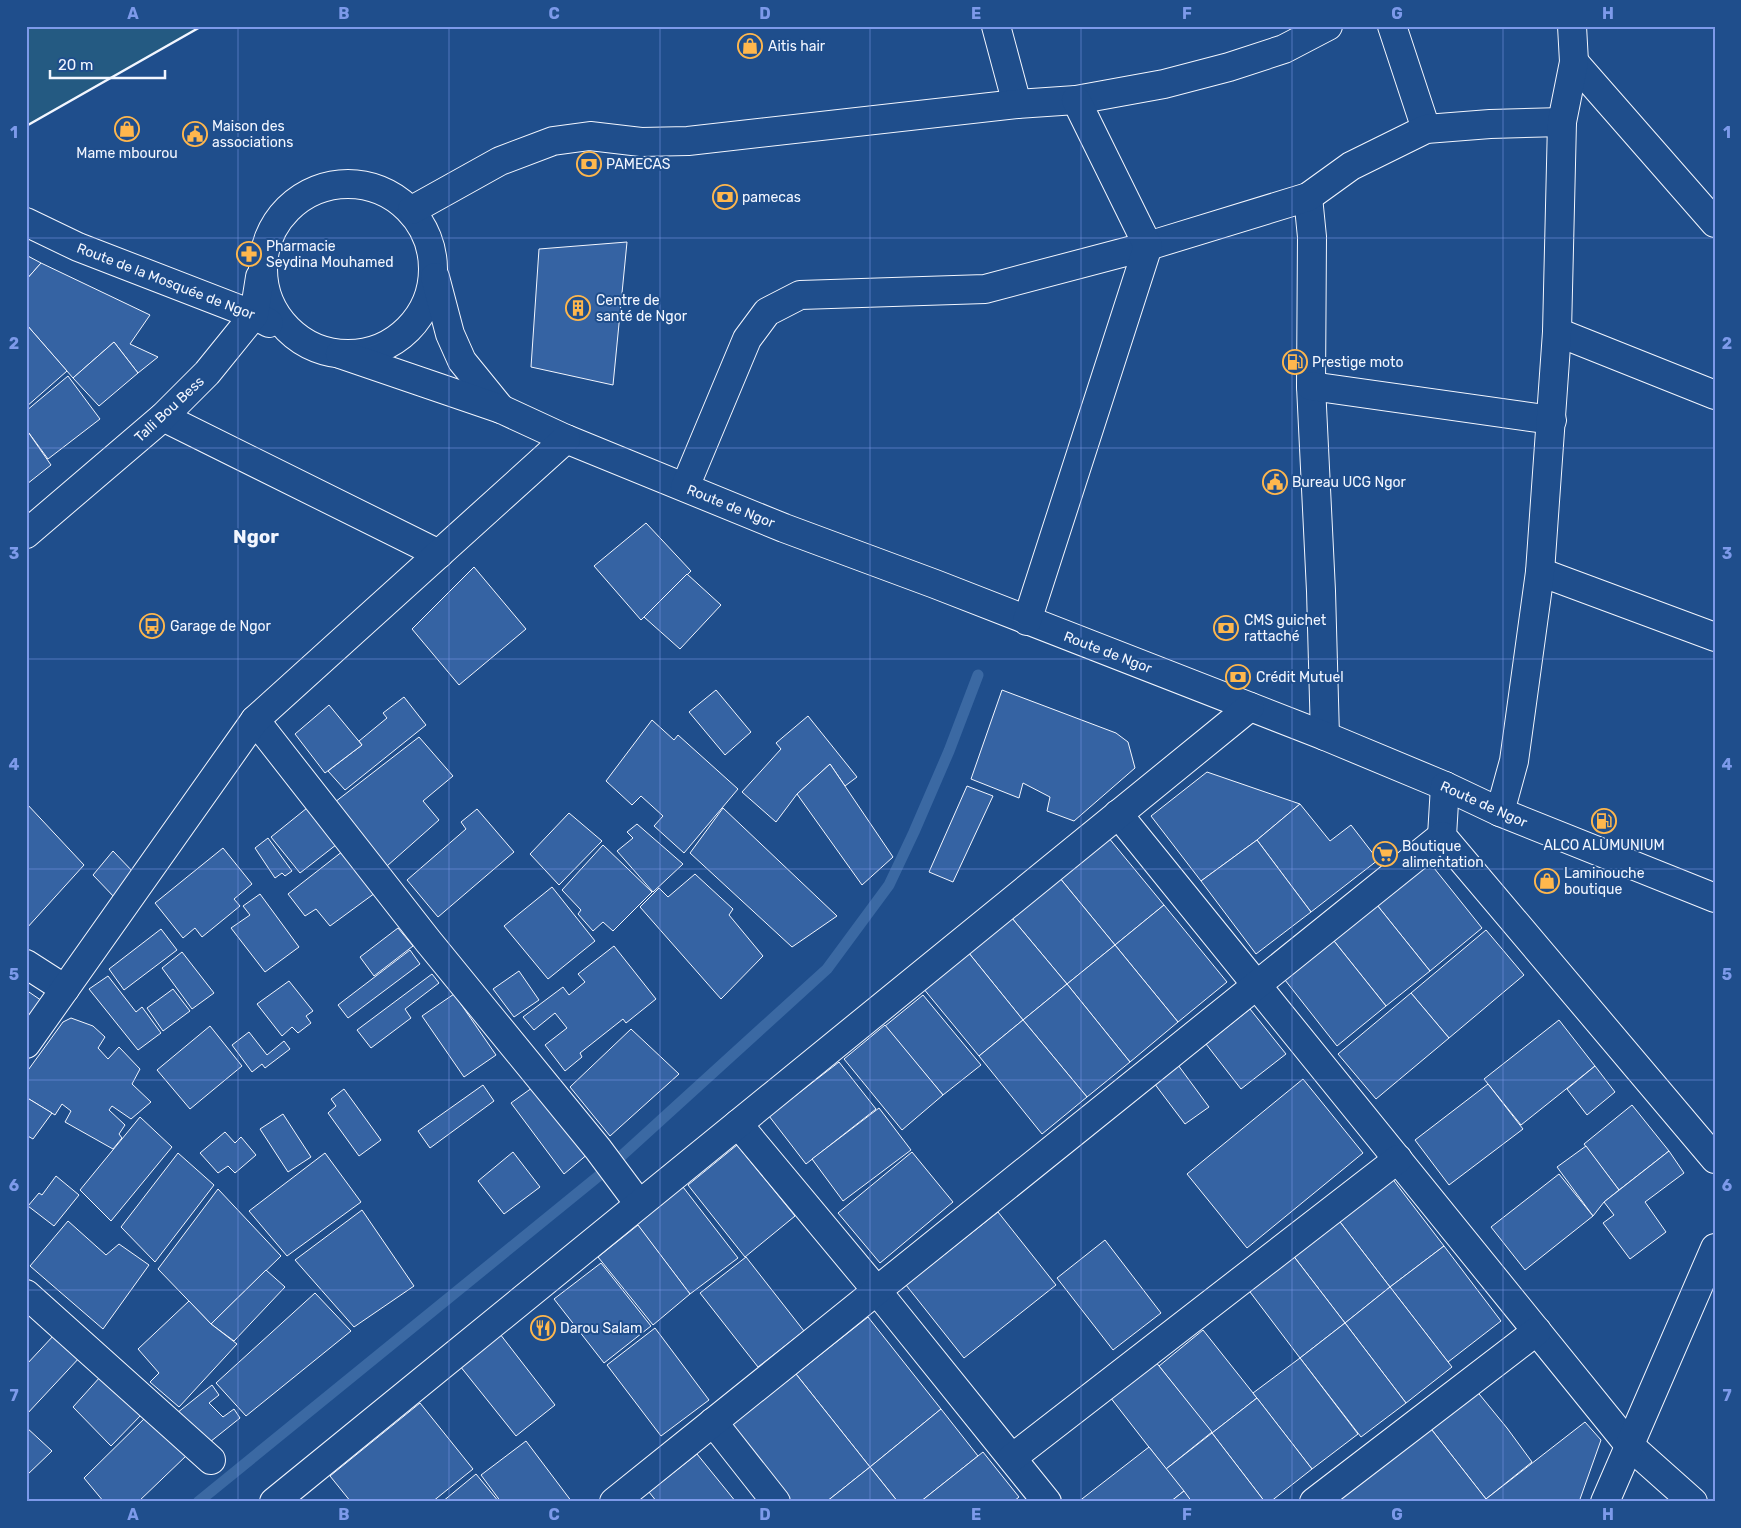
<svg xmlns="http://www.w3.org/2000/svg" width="1741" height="1528" font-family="Rubik,sans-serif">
	<rect width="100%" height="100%" fill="#1f4e8c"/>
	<path fill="#245a82" stroke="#a8bbd7" d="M26 26H202L28 125 26 123Z"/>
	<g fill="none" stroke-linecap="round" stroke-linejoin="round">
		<path stroke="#3b69a3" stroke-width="11" d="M198 1502 606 1170 827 969 889 885 914 832 949 751 978 675"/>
	</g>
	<g fill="#3563a3" stroke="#f2f6ff">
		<path d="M627 242 613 385 531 367 539 249Z"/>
		<path d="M26 255 41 263 26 280Z"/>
		<path d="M41 263 150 315 130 344 158 357 138 373 114 342 73 378 26 324V280Z"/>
		<path d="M26 324 67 371 26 407Z"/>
		<path d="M114 342 138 373 99 406 73 378Z"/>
		<path d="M68 376 100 419 48 459 26 429V411Z"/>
		<path d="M26 429 51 465 27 484 26 483Z"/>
		<path d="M646 523 691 571 641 620 594 566Z"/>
		<path d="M474 567 526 629 459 685 412 629Z"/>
		<path d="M687 574 721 605 680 649 644 617Z"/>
		<path d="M716 690 751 732 725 755 689 712Z"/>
		<path d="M1002 690 1116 733 1128 742 1135 768 1074 821 1047 811 1050 797 1023 783 1019 798 971 779Z"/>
		<path d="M404 697 426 725 345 790 328 771 362 745 359 741 387 718 383 713Z"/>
		<path d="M329 705 362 745 325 773 295 734Z"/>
		<path d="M808 716 857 777 845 786 830 764 797 794 776 822 742 792 781 749 776 743Z"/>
		<path d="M652 720 674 740 678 735 738 789 684 853 654 826 663 816 641 796 632 805 606 781Z"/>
		<path d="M419 737 453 776 423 801 439 820 387 866 335 802Z"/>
		<path d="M830 764 893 857 862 885 797 794Z"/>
		<path d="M1207 772 1300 804 1257 840 1201 881 1151 816Z"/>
		<path d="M967 786 993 796 953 882 929 872Z"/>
		<path d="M26 803 84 865 26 929Z"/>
		<path d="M312 804 341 841 300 873 271 837Z"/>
		<path d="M1300 804 1330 841 1351 825 1378 860 1311 912 1257 840Z"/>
		<path d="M723 808 837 916 792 947 690 853Z"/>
		<path d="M477 809 514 852 438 917 407 880 466 829 461 822Z"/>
		<path d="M569 813 602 841 559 885 530 854Z"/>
		<path d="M637 824 683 864 653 892 617 851 633 838 627 832Z"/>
		<path d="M1108 837 1164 905 1115 945 1059 877Z"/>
		<path d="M268 838 292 871 285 876 282 873 275 878 255 848Z"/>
		<path d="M1257 840 1311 912 1256 954 1201 881Z"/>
		<path d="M603 845 652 892 613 931 603 922 593 931 578 914 581 910 562 890Z"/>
		<path d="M223 848 252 884 234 899 240 906 202 937 195 928 183 938 155 903Z"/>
		<path d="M113 851 135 874 116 899 93 875Z"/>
		<path d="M343 851 375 893 330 926 316 909 305 916 288 894Z"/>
		<path d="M1430 863 1482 928 1430 971 1377 905Z"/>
		<path d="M695 874 733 909 729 915 763 956 721 999 640 907 659 888 668 897Z"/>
		<path d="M1059 877 1115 945 1067 984 1011 917Z"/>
		<path d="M552 887 595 941 548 979 504 926Z"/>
		<path d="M260 894 299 947 265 972 231 928 250 915 243 906Z"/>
		<path d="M1164 905 1227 982 1178 1022 1115 945Z"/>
		<path d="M1377 905 1430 971 1386 1006 1334 941Z"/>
		<path d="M1011 917 1067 984 1023 1020 968 952Z"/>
		<path d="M398 928 413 946 374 976 360 957Z"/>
		<path d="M161 929 177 950 124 990 109 969Z"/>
		<path d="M1486 930 1524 975 1449 1038 1411 993Z"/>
		<path d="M1334 941 1386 1006 1337 1046 1285 980Z"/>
		<path d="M1115 945 1178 1022 1130 1062 1067 984Z"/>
		<path d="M614 946 656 999 626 1023 623 1019 580 1053 582 1057 565 1071 545 1045 567 1028 555 1013 534 1030 523 1017 563 987 569 995 585 982 578 974Z"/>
		<path d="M410 950 420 964 348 1018 338 1005Z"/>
		<path d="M182 952 214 993 192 1009 162 968Z"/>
		<path d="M968 952 1023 1020 979 1056 923 988Z"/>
		<path d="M519 971 539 1000 514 1017 493 989Z"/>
		<path d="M432 974 439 983 405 1009 411 1018 371 1048 357 1030Z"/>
		<path d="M108 976 136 1012 142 1007 161 1033 138 1050 89 989Z"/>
		<path d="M289 981 313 1011 306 1016 311 1023 298 1033 292 1027 282 1036 257 1004Z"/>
		<path d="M1067 984 1130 1062 1087 1097 1023 1020Z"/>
		<path d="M173 989 190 1011 163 1031 147 1008Z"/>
		<path d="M26 990 48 1005 26 1035Z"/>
		<path d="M1411 993 1449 1038 1376 1099 1338 1054Z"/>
		<path d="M454 994 496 1055 464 1077 422 1016Z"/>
		<path d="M923 995 981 1065 943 1095 885 1026Z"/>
		<path d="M1250 1009 1286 1054 1241 1089 1206 1044Z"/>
		<path d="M71 1018 93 1026 105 1037 98 1048 108 1059 119 1047 140 1069 132 1084 151 1102 131 1119 112 1106 109 1110 125 1125 119 1134 122 1138 113 1149 65 1122 71 1111 62 1104 55 1115 29 1099 26 1102V1073L63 1022Z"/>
		<path d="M1023 1020 1087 1097 1042 1134 979 1056Z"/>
		<path d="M1559 1020 1595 1066 1521 1125 1484 1079Z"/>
		<path d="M885 1025 943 1095 902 1130 844 1059Z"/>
		<path d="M210 1026 242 1066 190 1109 157 1070Z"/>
		<path d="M631 1029 679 1074 610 1136 570 1087Z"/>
		<path d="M249 1032 267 1055 284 1041 290 1049 265 1068 262 1064 252 1072 232 1045Z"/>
		<path d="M839 1062 876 1109 806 1164 769 1116Z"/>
		<path d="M1178 1065 1209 1107 1185 1124 1154 1083Z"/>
		<path d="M1595 1066 1615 1092 1587 1115 1567 1089Z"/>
		<path d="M1303 1079 1363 1153 1247 1248 1187 1174Z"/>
		<path d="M1488 1084 1523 1129 1449 1185 1415 1140Z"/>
		<path d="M483 1085 494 1101 430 1148 418 1131Z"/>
		<path d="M536 1085 589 1153 564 1174 511 1103Z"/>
		<path d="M344 1089 381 1140 359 1156 328 1113 336 1106 331 1099Z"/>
		<path d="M29 1099 52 1113 33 1139 26 1135V1102Z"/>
		<path d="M1632 1105 1669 1151 1619 1190 1584 1144Z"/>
		<path d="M879 1108 911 1150 843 1201 812 1159Z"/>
		<path d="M283 1114 311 1157 288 1172 260 1129Z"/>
		<path d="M140 1117 172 1147 111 1221 80 1190Z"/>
		<path d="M225 1132 235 1143 241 1137 256 1155 235 1173 228 1166 218 1173 200 1153Z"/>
		<path d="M737 1145 795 1216 745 1257 688 1185Z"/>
		<path d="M1586 1146 1619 1190 1604 1202 1593 1216 1557 1167Z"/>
		<path d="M1669 1151 1684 1173 1645 1202 1666 1232 1630 1259 1603 1223 1614 1215 1604 1202Z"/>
		<path d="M513 1152 540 1187 504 1214 478 1181Z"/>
		<path d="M912 1152 953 1202 880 1263 838 1213Z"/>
		<path d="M178 1153 214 1185 155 1262 121 1227Z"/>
		<path d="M325 1153 361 1202 287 1256 249 1211Z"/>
		<path d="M1559 1174 1593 1216 1525 1270 1491 1227Z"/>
		<path d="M56 1176 79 1195 54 1226 28 1206 39 1193 42 1195Z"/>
		<path d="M1391 1177 1444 1246 1390 1287 1337 1218Z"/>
		<path d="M683 1187 738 1258 690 1294 636 1223Z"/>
		<path d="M218 1189 281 1256 211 1324 158 1269Z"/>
		<path d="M362 1210 414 1286 354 1327 295 1260Z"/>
		<path d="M998 1212 1056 1285 964 1358 906 1285Z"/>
		<path d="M1337 1218 1390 1287 1345 1323 1292 1254Z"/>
		<path d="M68 1221 106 1255 119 1244 149 1265 103 1329 30 1266Z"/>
		<path d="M638 1225 690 1294 653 1325 598 1257Z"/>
		<path d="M1105 1240 1161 1313 1113 1350 1057 1278Z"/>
		<path d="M1444 1246 1501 1321 1448 1362 1390 1287Z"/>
		<path d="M1292 1254 1345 1323 1300 1358 1247 1288Z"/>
		<path d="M746 1257 804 1331 758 1367 700 1293Z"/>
		<path d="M601 1263 651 1326 604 1363 554 1299Z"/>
		<path d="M266 1270 285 1287 234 1341 211 1324Z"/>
		<path d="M1390 1287 1452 1367 1406 1403 1345 1323Z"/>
		<path d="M315 1293 351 1331 246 1416 216 1383Z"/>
		<path d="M189 1301 211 1324 237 1344 179 1407 150 1382 159 1373 138 1349Z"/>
		<path d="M868 1317 941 1409 870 1467 796 1374Z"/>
		<path d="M1345 1323 1406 1403 1361 1437 1300 1358Z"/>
		<path d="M655 1328 709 1400 661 1436 607 1365Z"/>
		<path d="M1203 1330 1257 1398 1212 1433 1159 1366Z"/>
		<path d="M55 1334 81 1356 26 1415V1365Z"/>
		<path d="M500 1334 555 1405 516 1436 460 1366Z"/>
		<path d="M1300 1358 1358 1434 1312 1469 1253 1393Z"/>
		<path d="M1155 1361 1212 1432 1166 1469 1110 1397Z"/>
		<path d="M796 1374 870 1467 826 1502H787L728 1428Z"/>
		<path d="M101 1376 142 1414 111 1446 73 1407Z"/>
		<path d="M212 1385 219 1395 209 1403 223 1417 234 1409 240 1418 205 1446 172 1417Z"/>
		<path d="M1475 1389 1507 1428 1532 1462 1486 1499 1428 1425Z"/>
		<path d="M1257 1398 1312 1469 1270 1502H1265L1212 1433Z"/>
		<path d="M420 1403 473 1469 432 1502H351L330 1476Z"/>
		<path d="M941 1409 978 1456 920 1502H898L870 1467Z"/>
		<path d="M149 1414 187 1455 138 1502H104L84 1478Z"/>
		<path d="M1585 1422 1601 1440 1579 1502H1488L1486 1499Z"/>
		<path d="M1428 1425 1486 1499 1482 1502H1343L1337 1495Z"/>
		<path d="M26 1427 52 1451 26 1476Z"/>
		<path d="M1212 1433 1265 1502H1192L1166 1469Z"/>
		<path d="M526 1441 572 1502H501L481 1475Z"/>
		<path d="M1149 1447 1184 1491 1170 1502H1078Z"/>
		<path d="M983 1452 1019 1497 1013 1502H920Z"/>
		<path d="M697 1454 736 1502H657L649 1492Z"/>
		<path d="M870 1467 898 1502H826Z"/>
		<path d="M476 1474 499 1502H442Z"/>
		<path d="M1184 1491 1192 1502H1170Z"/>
	</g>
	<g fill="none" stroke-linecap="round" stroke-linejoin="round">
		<defs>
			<g id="minor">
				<path d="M996 26 1017 104"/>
				<path d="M1392 26 1426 129"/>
				<path d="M1574 62 1715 223"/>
				<circle cx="348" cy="269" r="85"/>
				<path d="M1308 197 1312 237 1311 386 1321 591 1325 736"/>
				<path d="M412 210 500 161 553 141 590 136 641 142 688 141 1017 104 1076 100 1164 84 1229 67 1284 49 1328 26"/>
				<path d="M26 222 78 247 254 315 269 323"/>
				<path d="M435 277 450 334 462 361 501 409"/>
				<path d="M1557 332 1715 395"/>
				<path d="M340 354 501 409 566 439 784 528 935 584 1325 736 1445 786 1500 812 1715 898"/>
				<path d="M1311 386 1552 420"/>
				<path d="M163 417 439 554"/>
				<path d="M685 487 747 339 767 312 800 295 985 289 1148 246 1308 197 1351 166 1426 129 1490 124 1562 122"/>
				<path d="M26 534 163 417 207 373 254 315 260 277"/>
				<path d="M1540 572 1715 637"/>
				<path d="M1027 621 1148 246 1076 100"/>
				<path d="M255 720 428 941 598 1149 639 1204"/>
				<path d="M1445 786 1442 836 1715 1159"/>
				<path d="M1500 812 1514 761 1540 572 1557 332 1562 122 1574 62 1572 26"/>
				<path d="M1118 814 1629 1445 1693 1502"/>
				<path d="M26 964 65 989"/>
				<path d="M26 1044 255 720 566 439"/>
				<path d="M738 1124 877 1291 1047 1502"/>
				<path d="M26 1294 211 1460"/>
				<path d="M713 1422 776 1502"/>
				<path d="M1012 1458 1398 1159"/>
				<path d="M274 1502 1250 707"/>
				<path d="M614 1502 1442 836"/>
				<path d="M1314 1502 1537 1331"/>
				<path d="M1605 1502 1715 1248"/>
			</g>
		</defs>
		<use href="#minor" stroke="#f2f6ff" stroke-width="30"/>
		<use href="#minor" stroke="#1f4e8c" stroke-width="28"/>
		<path stroke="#f2f6ff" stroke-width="2.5" d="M26 123 28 125 202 26"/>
	</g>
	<path fill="none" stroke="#7d9aea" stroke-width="1" stroke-opacity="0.55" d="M238 26V1502M449 26V1502M660 26V1502M870 26V1502M1081 26V1502M1292 26V1502M1503 26V1502M26 238H1715M26 448H1715M26 659H1715M26 869H1715M26 1080H1715M26 1290H1715"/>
	<defs>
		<symbol id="shop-ring" viewBox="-11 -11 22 22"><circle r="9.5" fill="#1f4e8c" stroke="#ffb74d" stroke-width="1.5"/><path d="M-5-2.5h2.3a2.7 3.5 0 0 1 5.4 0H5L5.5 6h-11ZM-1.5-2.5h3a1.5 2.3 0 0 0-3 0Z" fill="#ffb74d"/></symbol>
		<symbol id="civic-ring" viewBox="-11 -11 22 22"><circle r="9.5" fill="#1f4e8c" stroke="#ffb74d" stroke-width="1.5"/><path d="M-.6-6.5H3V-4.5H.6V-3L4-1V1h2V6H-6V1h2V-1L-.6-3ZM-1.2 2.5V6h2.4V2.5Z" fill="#ffb74d"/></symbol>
		<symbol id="bank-ring" viewBox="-11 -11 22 22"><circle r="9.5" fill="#1f4e8c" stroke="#ffb74d" stroke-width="1.5"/><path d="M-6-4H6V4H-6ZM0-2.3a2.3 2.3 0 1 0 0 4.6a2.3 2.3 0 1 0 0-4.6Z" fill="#ffb74d"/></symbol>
		<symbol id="pharmacy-ring" viewBox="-11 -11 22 22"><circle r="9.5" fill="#1f4e8c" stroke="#ffb74d" stroke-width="1.5"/><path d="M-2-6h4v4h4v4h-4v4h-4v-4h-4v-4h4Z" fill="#ffb74d"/></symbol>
		<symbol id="building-ring" viewBox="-11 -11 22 22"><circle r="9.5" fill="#1f4e8c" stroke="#ffb74d" stroke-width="1.5"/><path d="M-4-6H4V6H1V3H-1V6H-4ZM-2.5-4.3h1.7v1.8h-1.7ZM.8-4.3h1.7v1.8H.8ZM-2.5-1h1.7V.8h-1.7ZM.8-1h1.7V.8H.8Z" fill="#ffb74d"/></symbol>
		<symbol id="fuel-ring" viewBox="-11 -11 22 22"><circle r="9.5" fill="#1f4e8c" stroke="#ffb74d" stroke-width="1.5"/><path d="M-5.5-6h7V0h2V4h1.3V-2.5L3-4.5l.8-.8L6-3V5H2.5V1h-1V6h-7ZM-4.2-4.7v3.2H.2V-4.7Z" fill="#ffb74d"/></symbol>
		<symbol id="bus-ring" viewBox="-11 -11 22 22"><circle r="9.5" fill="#1f4e8c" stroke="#ffb74d" stroke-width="1.5"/><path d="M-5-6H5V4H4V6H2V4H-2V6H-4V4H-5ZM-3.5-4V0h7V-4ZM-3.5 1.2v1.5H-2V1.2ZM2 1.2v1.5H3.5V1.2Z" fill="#ffb74d"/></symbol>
		<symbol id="supermarket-ring" viewBox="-11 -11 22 22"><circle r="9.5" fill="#1f4e8c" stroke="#ffb74d" stroke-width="1.5"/><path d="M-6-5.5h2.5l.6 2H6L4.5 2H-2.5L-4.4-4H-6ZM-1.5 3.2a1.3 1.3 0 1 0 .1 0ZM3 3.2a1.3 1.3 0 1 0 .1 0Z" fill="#ffb74d"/></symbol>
		<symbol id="restaurant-ring" viewBox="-11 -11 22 22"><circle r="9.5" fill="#1f4e8c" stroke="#ffb74d" stroke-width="1.5"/><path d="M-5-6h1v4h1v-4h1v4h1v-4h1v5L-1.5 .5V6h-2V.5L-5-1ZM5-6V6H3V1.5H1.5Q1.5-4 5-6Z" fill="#ffb74d"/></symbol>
	</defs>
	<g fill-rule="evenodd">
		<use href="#shop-ring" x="736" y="32" width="28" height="28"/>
		<use href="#shop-ring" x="113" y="115" width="28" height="28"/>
		<use href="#civic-ring" x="181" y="120" width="28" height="28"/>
		<use href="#bank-ring" x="575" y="150" width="28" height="28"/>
		<use href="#bank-ring" x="711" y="183" width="28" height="28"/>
		<use href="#pharmacy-ring" x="235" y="240" width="28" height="28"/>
		<use href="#building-ring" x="564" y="294" width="28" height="28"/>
		<use href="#fuel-ring" x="1281" y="348" width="28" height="28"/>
		<use href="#civic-ring" x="1261" y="468" width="28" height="28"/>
		<use href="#bus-ring" x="138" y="612" width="28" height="28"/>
		<use href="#bank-ring" x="1212" y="614" width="28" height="28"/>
		<use href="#bank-ring" x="1224" y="663" width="28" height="28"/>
		<use href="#fuel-ring" x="1590" y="807" width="28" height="28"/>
		<use href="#supermarket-ring" x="1371" y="840" width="28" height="28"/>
		<use href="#shop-ring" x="1533" y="867" width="28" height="28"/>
		<use href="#restaurant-ring" x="529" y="1314" width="28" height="28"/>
	</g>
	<g text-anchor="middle" stroke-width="4" stroke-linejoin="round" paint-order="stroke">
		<g font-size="14" fill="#f2f6ff" stroke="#1f4e8c" text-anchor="start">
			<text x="768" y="51">Aitis hair</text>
			<text x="212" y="131">Maison des<tspan x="212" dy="16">associations</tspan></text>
			<text x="127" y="158" text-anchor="middle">Mame mbourou</text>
			<text x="606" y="169">PAMECAS</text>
			<text x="742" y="202">pamecas</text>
			<text x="266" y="251">Pharmacie<tspan x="266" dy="16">Seydina Mouhamed</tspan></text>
			<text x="596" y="305">Centre de<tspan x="596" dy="16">santé de Ngor</tspan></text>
			<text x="1312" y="367">Prestige moto</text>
			<text x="1292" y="487">Bureau UCG Ngor</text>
			<text x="1244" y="625">CMS guichet<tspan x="1244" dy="16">rattaché</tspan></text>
			<text x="170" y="631">Garage de Ngor</text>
			<text x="1256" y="682">Crédit Mutuel</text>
			<text x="1604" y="850" text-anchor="middle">ALCO ALUMUNIUM</text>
			<text x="1402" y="851">Boutique<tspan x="1402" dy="16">alimentation</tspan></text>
			<text x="1564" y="878">Laminouche<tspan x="1564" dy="16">boutique</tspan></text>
			<text x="560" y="1333">Darou Salam</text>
		</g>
		<g font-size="14" fill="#f2f6ff" stroke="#1f4e8c">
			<text transform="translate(166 281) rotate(21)" y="5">Route de la Mosquée de Ngor</text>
			<text transform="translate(169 409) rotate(-43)" y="5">Talli Bou Bess</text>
			<text transform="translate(731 506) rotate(22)" y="5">Route de Ngor</text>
			<text transform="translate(1108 652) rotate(21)" y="5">Route de Ngor</text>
			<text transform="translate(1484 804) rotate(24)" y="5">Route de Ngor</text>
		</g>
		<g font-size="19" font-weight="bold" fill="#f2f6ff" stroke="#1f4e8c">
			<text x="256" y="543">Ngor</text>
		</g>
	</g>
	<rect width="1741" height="1528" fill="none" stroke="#1f4e8c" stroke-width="55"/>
	<path d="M50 70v8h115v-8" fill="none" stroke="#f2f6ff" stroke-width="2.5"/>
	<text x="58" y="70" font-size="15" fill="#f2f6ff" stroke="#1f4e8c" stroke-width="4" paint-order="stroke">20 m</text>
	<rect x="28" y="28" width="1686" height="1472" fill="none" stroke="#7d9aea" stroke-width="2"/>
	<g font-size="16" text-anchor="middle" font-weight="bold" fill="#7d9aea">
		<text x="133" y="19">A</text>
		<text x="344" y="19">B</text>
		<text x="554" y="19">C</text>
		<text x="765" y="19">D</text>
		<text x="976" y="19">E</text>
		<text x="1187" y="19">F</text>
		<text x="1397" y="19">G</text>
		<text x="1608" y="19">H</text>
		<text x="14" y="138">1</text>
		<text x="1727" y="138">1</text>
		<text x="14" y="349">2</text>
		<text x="1727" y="349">2</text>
		<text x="14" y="559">3</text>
		<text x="1727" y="559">3</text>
		<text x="14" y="770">4</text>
		<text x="1727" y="770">4</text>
		<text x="14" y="980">5</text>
		<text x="1727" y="980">5</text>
		<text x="14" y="1191">6</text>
		<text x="1727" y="1191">6</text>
		<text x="14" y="1401">7</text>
		<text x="1727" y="1401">7</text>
		<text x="133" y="1520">A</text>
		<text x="344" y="1520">B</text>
		<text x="554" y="1520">C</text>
		<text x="765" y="1520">D</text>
		<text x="976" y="1520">E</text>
		<text x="1187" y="1520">F</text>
		<text x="1397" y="1520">G</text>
		<text x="1608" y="1520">H</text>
	</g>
</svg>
